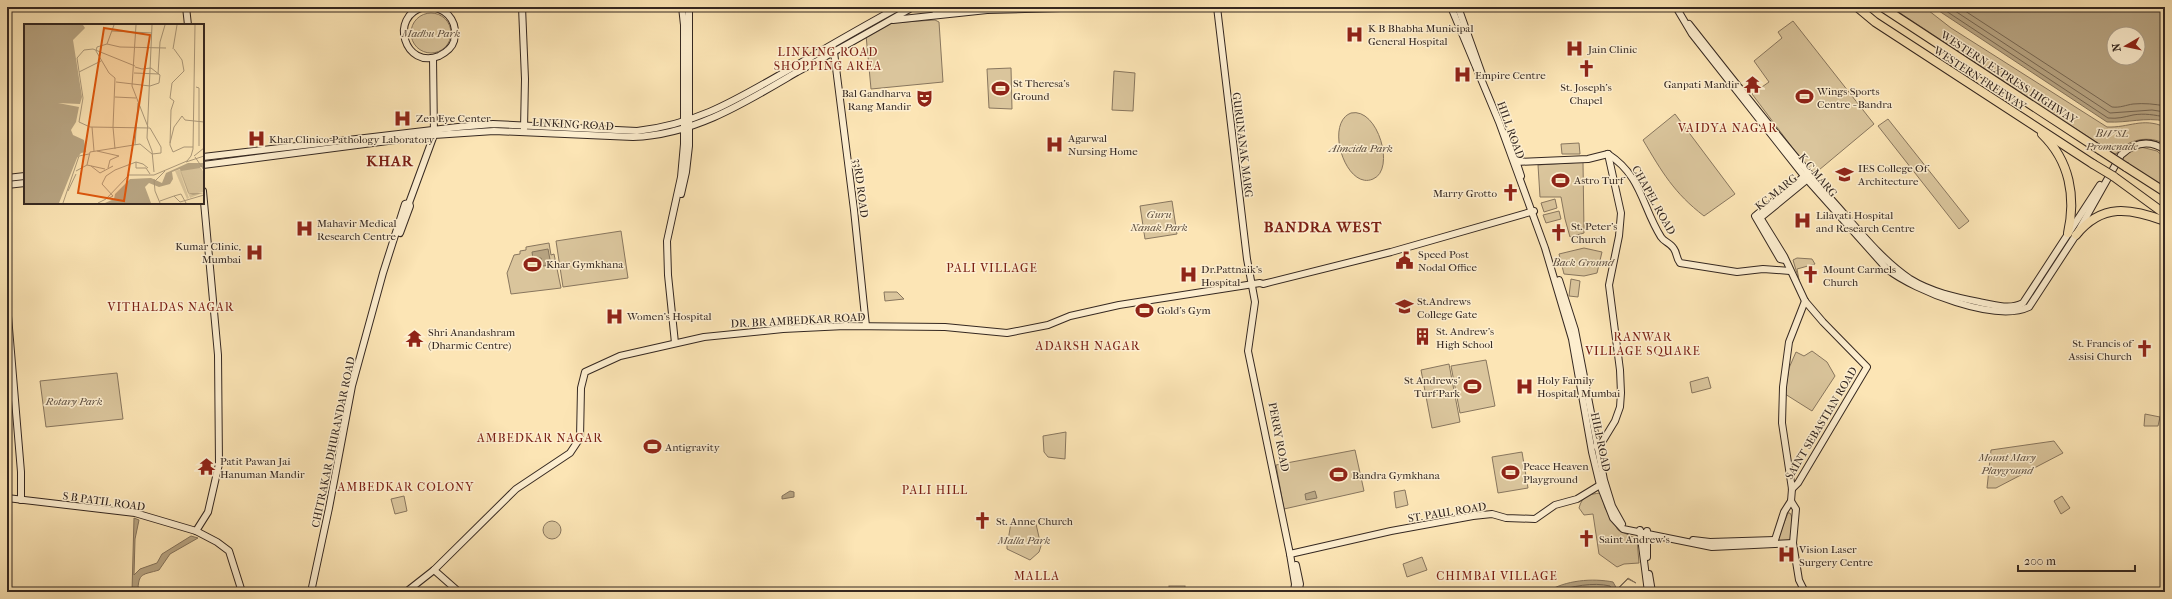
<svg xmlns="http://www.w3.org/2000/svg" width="2172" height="599" font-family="'IM FELL French Canon',serif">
	<rect width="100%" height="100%" fill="#fce5b5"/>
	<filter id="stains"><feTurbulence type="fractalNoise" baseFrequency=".005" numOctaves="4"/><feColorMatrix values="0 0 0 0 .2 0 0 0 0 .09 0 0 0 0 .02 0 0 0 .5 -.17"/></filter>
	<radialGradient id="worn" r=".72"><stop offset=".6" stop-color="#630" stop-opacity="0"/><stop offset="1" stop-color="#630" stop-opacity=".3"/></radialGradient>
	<g fill="#dac59c" stroke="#88765e">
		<path d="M1891 7H1924L1951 28 2107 127C2129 128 2142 117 2165 127V144C2149 135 2127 139 2116 154L2113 153Z"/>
		<circle cx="431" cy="33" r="20"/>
		<path d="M935 20 939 22 943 82 871 89 866 35 888 23Z"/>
		<path d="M1793 21 1874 124 1813 175 1752 94 1769 82 1754 61 1782 38 1778 32Z"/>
		<path d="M1011 68 1012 109 989 108 987 69Z"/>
		<path d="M1114 71 1135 73 1133 111 1112 110Z"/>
		<path d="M1351 113C1378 107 1396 170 1373 179 1346 191 1324 123 1351 113Z"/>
		<path d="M1675 114 1735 194 1704 216C1674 193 1662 172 1643 140Z"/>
		<path d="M1888 119 1969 221 1959 229 1878 126Z"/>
		<path d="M1579 143 1580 154H1562L1561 144Z"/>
		<path d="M2141 147 2157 151 2165 158V191L2119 161 2127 153Z"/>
		<path d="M1583 162 1584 233 1570 237 1565 219 1561 197H1540L1538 165Z"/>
		<path d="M1555 199 1557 208 1544 212 1541 203Z"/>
		<path d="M1172 201 1177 234 1145 239 1140 206Z"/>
		<path d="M1559 211 1561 219 1546 223 1543 215Z"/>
		<path d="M621 231 628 278 563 287 556 241Z"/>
		<path d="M549 243 551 255 554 254 561 288 511 294 507 273 514 255 520 254V251L526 250V247Z"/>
		<path d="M1584 248 1602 252 1597 273 1584 276 1564 274 1559 254Z"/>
		<path d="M1797 258 1812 259 1815 264 1797 269 1799 280 1793 260Z"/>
		<path d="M1571 279 1580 281 1578 297 1569 296Z"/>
		<path d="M884 292H897L904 299 885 301Z"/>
		<path d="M1812 351 1827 362 1835 376 1812 411 1785 394 1789 368 1796 352 1804 356Z"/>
		<path d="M1486 360 1495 406 1460 413 1451 366Z"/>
		<path d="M1449 364 1460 422 1432 428 1421 370Z"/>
		<path d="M117 373 123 419 46 427 40 381Z"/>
		<path d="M2165 374V411H2163L2161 375Z"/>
		<path d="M1708 377 1711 388 1692 393 1690 382Z"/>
		<path d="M2145 414 2160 417 2158 426H2144Z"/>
		<path d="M1066 432 1065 459 1048 457 1044 452 1043 436Z"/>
		<path d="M2054 441 2063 453 1996 488H1987L1991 450Z"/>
		<path d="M1355 450 1364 491 1284 509 1276 465Z"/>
		<path d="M1522 452 1528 488 1498 493 1492 457Z"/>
		<path d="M1405 490 1408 505 1396 508 1394 492Z"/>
		<path d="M1601 493 1605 508 1618 530 1637 539 1639 563 1624 564 1617 567 1599 554 1593 514 1584 515 1579 508C1582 496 1589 494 1601 493Z"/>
		<path d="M404 496 407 511 395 514 391 499Z"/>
		<path d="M2062 496 2070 508 2061 514 2054 501Z"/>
		<path d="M1788 513H1790L1792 517 1791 540 1781 542 1778 538Z"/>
		<path d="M1029 521 1036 524 1041 546 1039 552 1030 560 1007 549V546L1011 523Z"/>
		<circle cx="552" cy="530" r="9"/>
		<path d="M1422 557 1427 570 1407 577 1403 564Z"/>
		<rect x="1169" y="586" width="16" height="6"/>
	</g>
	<g fill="#b8a583" stroke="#84735c" fill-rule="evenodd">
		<path d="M1933 7H2165V121C2145 117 2128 123 2107 122ZM2114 34H2138V58H2114Z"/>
		<path d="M548 249 551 265 543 266 541 258 533 259 532 252Z"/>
		<path d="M790 491 794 492V497L782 499V496Z"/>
		<path d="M1315 491 1317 498 1306 500 1305 494Z"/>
		<path d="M134 518 139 520 135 539 134 575 140 569 157 563 162 554 191 536 198 538 170 554 159 570C143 575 138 572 138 592H132Z"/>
		<path d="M1628 578 1636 583 1628 579 1617 590 1618 592H1547C1565 580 1593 578 1613 582L1617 589Z"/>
	</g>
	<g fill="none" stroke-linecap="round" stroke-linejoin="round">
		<g stroke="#766652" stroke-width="1">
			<path d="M1940 7 2108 118C2118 119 2124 117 2133 115 2144 113 2155 115 2165 117"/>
			<path d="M1949 7 2110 113 2152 110 2165 112"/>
			<path d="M1959 7 2112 107C2120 108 2126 105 2133 104 2144 103 2155 104 2165 106"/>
			<path d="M1556 592C1572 586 1593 582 1610 586L1614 592"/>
		</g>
		<defs>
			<g id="secondary">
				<path d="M186 7 188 25"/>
				<path d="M424 7C388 16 405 70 439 56 445 53 452 48 454 41 458 24 450 11 433 7"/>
				<path d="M522 7 525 79 524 129"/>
				<path d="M933 7 937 14"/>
				<path d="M1217 7 1247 259 1255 302 1248 351 1290 554 1295 584 1294 592"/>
				<path d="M1451 7 1499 122 1545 248 1572 339 1592 452 1600 485 1613 518 1623 529 1712 547 1793 543"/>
				<path d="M1458 7 1483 77"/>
				<path d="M1676 7 1692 34 1804 176 1887 269C1915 291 1996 323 2029 307L2076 235 2121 155C2134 143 2149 139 2165 150"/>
				<path d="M893 20 987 10 1097 7"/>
				<path d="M1689 24C1738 86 1786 148 1838 207 1860 232 1882 260 1910 279 1931 292 1955 297 1979 302 1993 305 2010 310 2023 303L2100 185"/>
				<path d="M834 52 854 210 866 326"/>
				<path d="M1507 133 1521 176"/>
				<path d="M1608 154C1642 176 1642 207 1661 237 1664 242 1671 243 1674 249 1677 253 1676 258 1680 263L1737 272 1763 269 1790 271"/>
				<path d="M203 157 458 127 493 124 637 131C699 124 737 99 790 69 826 48 862 27 899 7"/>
				<path d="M1515 162 1588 159 1608 154"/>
				<path d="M203 165 434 135 494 131 633 137C694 135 746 102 797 72 836 51 875 29 913 7"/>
				<path d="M7 178 25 176"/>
				<path d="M7 185 25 183"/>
				<path d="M681 194 686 172 689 146V7"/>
				<path d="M1758 214 1784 256 1805 301 1823 322 1867 367 1798 483 1792 489"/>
				<path d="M1759 219 1809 178"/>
				<path d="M400 233 410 206 409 203"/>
				<path d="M1785 260 1780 259 1755 216 1807 174"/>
				<path d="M1559 280 1575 330 1604 480 1612 506 1622 524"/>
				<path d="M1805 301 1789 342 1783 387 1782 423 1792 489 1791 501 1796 509 1793 543 1799 580 1805 592"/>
				<path d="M7 304 21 472V500"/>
				<path d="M675 343 668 275 667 241 681 177 684 144V25L682 7"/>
				<path d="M1596 446 1601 444 1615 421 1620 407 1621 393 1620 370 1609 285 1619 236 1621 213 1608 154"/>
				<path d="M7 498 135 513 196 531 217 542 229 551 242 592"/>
				<path d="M1640 530 1648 592"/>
				<path d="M196 531 208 512 219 464 218 355 203 191"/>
				<path d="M1647 531V557"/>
				<path d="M1693 540 1710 542 1775 540"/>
				<path d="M1774 543 1784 512 1791 501"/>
				<path d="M1290 554 1391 531 1473 516 1492 514 1506 518 1535 519 1555 505 1577 499 1600 485"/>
				<path d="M1296 565 1300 584 1298 592"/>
				<path d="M434 570 459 592"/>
				<path d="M1649 574 1652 592"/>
				<path d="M311 592 329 508 352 386 383 273 405 204 409 203 434 135 433 58"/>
				<path d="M406 592 434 570 516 489 570 453 580 438 581 388 585 372 620 356 704 337 783 329 845 326 945 327 1007 333 1048 325 1070 316 1119 305 1260 283 1263 284 1391 252 1534 211"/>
			</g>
			<g id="highway">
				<path d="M1857 7 1875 22 2093 164"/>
				<path d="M1882 7 2100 150"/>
				<path d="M2042 134C2070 161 2076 197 2068 233"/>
				<path d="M2126 167 2165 192"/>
				<path d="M2113 176 2165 214"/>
				<path d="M2076 235C2102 203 2130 208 2165 221"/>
			</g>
		</defs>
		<use href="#secondary" stroke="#352821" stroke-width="8"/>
		<use href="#highway" stroke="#352821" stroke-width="10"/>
		<use href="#secondary" stroke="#fdeecf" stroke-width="6"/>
		<use href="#highway" stroke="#fce5b5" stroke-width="8"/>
		<defs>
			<g id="highway-bridge">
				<path d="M2100 150 2126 167"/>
				<path d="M2093 164 2113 176"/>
			</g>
		</defs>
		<use href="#highway-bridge" stroke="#352821" stroke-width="10" stroke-linecap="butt"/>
		<use href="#highway-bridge" stroke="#fce5b5" stroke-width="8"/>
	</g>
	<defs>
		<symbol id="hospital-bare" viewBox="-9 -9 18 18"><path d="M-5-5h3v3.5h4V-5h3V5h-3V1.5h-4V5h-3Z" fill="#8f2418" stroke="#fdeecf" stroke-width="2.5" paint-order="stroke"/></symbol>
		<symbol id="church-bare" viewBox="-9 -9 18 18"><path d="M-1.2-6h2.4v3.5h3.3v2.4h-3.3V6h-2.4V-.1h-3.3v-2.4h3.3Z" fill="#8f2418" stroke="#fdeecf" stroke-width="2.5" paint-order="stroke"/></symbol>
		<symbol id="temple-bare" viewBox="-9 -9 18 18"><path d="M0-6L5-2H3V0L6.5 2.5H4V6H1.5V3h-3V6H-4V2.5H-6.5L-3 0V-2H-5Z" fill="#8f2418" stroke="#fdeecf" stroke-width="2.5" paint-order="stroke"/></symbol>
		<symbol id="stadium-bare" viewBox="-9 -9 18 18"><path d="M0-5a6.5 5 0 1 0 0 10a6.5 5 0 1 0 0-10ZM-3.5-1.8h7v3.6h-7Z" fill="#8f2418" stroke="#fdeecf" stroke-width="2.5" paint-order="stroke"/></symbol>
		<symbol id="theatre-bare" viewBox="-9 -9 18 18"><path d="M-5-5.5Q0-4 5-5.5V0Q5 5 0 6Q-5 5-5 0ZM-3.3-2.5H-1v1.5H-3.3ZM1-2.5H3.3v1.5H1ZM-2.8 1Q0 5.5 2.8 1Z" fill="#8f2418" stroke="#fdeecf" stroke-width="2.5" paint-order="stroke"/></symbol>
		<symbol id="university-bare" viewBox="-9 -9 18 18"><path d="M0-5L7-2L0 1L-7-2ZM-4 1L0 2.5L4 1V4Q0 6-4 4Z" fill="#8f2418" stroke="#fdeecf" stroke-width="2.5" paint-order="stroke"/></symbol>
		<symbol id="civic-bare" viewBox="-9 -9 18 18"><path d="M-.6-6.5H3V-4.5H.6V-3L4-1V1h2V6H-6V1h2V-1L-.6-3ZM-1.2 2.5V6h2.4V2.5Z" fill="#8f2418" stroke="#fdeecf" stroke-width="2.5" paint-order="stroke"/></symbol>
		<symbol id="building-bare" viewBox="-9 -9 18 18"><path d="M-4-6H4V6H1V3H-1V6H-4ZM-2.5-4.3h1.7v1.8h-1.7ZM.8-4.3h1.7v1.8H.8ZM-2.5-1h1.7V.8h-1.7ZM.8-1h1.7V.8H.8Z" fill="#8f2418" stroke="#fdeecf" stroke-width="2.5" paint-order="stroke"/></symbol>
	</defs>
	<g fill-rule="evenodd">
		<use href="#hospital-bare" x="1342" y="22" width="25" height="25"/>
		<use href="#hospital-bare" x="1562" y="36" width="25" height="25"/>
		<use href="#church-bare" x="1574" y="56" width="25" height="25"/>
		<use href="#hospital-bare" x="1450" y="62" width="25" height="25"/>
		<use href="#temple-bare" x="1740" y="72" width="25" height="25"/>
		<use href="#stadium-bare" x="988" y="76" width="25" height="25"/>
		<use href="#stadium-bare" x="1792" y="84" width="25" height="25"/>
		<use href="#theatre-bare" x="912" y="86" width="25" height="25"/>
		<use href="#hospital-bare" x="390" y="106" width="25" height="25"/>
		<use href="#hospital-bare" x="244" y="126" width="25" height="25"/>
		<use href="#hospital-bare" x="1042" y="132" width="25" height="25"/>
		<use href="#university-bare" x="1832" y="162" width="25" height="25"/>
		<use href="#stadium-bare" x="1548" y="168" width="25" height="25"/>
		<use href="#church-bare" x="1498" y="180" width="25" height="25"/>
		<use href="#hospital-bare" x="1790" y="208" width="25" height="25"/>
		<use href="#hospital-bare" x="292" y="216" width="25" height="25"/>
		<use href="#church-bare" x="1546" y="220" width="25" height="25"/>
		<use href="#hospital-bare" x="242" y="240" width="25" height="25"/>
		<use href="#civic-bare" x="1392" y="248" width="25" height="25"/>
		<use href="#stadium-bare" x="520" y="252" width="25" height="25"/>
		<use href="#hospital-bare" x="1176" y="262" width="25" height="25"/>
		<use href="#church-bare" x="1798" y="262" width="25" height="25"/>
		<use href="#university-bare" x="1392" y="294" width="25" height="25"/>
		<use href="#stadium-bare" x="1132" y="298" width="25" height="25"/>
		<use href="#hospital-bare" x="602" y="304" width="25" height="25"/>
		<use href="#building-bare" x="1410" y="324" width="25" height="25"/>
		<use href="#temple-bare" x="402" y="326" width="25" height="25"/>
		<use href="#church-bare" x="2132" y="336" width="25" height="25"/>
		<use href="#stadium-bare" x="1460" y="374" width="25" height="25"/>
		<use href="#hospital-bare" x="1512" y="374" width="25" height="25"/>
		<use href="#stadium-bare" x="640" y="434" width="25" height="25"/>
		<use href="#temple-bare" x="194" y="454" width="25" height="25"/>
		<use href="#stadium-bare" x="1498" y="460" width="25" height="25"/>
		<use href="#stadium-bare" x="1326" y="462" width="25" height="25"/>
		<use href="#church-bare" x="970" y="508" width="25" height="25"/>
		<use href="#church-bare" x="1574" y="526" width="25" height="25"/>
		<use href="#hospital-bare" x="1774" y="542" width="25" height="25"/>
	</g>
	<g text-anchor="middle" stroke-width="3" stroke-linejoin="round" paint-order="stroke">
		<g font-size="11" fill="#352821" stroke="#fdeecf" text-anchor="start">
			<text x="1368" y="32">K B Bhabha Municipal<tspan x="1368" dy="13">General Hospital</tspan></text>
			<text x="1588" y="53">Jain Clinic</text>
			<text x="1475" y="79">Empire Centre</text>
			<text x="1013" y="87">St Theresa's<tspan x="1013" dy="13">Ground</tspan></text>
			<text x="1739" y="88" text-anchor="end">Ganpati Mandir</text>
			<text x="1586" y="91" text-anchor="middle">St. Joseph's<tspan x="1586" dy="13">Chapel</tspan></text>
			<text x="1817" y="95">Wings Sports<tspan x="1817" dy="13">Centre - Bandra</tspan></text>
			<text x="911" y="97" text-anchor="end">Bal Gandharva<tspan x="911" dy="13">Rang Mandir</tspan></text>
			<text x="416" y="122">Zen Eye Center</text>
			<text x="1068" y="142">Agarwal<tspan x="1068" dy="13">Nursing Home</tspan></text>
			<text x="269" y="143">Khar Clinico-Pathology Laboratory</text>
			<text x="1858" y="172">IES College Of<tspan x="1858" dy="13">Architecture</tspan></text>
			<text x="1574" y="184">Astro Turf</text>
			<text x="1497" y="197" text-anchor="end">Marry Grotto</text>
			<text x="1816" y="219">Lilavati Hospital<tspan x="1816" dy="13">and Research Centre</tspan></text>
			<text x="317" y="227">Mahavir Medical<tspan x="317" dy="13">Research Centre</tspan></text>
			<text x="1571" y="230">St. Peter's<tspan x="1571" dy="13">Church</tspan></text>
			<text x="241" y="250" text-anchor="end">Kumar Clinic,<tspan x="241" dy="13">Mumbai</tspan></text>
			<text x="1418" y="258">Speed Post<tspan x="1418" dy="13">Nodal Office</tspan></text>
			<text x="546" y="268">Khar Gymkhana</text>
			<text x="1201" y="273">Dr.Pattnaik's<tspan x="1201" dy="13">Hospital</tspan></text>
			<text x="1823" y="273">Mount Carmels<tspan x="1823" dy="13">Church</tspan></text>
			<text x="1417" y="305">St.Andrews<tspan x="1417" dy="13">College Gate</tspan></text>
			<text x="1157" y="314">Gold's Gym</text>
			<text x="627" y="320">Women's Hospital</text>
			<text x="1436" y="335">St. Andrew's<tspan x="1436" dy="13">High School</tspan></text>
			<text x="428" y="336">Shri Anandashram<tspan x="428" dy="13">(Dharmic Centre)</tspan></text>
			<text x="2132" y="347" text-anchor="end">St. Francis of<tspan x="2132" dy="13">Assisi Church</tspan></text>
			<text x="1460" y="384" text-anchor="end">St Andrews'<tspan x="1460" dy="13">Turf Park</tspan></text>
			<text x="1537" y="384">Holy Family<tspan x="1537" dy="13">Hospital, Mumbai</tspan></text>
			<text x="665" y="451">Antigravity</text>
			<text x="220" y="465">Patit Pawan Jai<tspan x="220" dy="13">Hanuman Mandir</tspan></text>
			<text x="1523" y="470">Peace Heaven<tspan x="1523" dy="13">Playground</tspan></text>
			<text x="1352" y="479">Bandra Gymkhana</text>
			<text x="996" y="525">St. Anne Church</text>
			<text x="1599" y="543">Saint Andrew's</text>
			<text x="1799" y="553">Vision Laser<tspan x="1799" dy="13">Surgery Centre</tspan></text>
		</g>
		<g font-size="11" font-style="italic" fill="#5e4f40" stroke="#fdeecf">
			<text x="431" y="37">Madhu Park</text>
			<text x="2112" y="137">BWSL<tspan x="2112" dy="13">Promenade</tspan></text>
			<text x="1361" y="152">Almeida Park</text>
			<text x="1159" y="218">Guru<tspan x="1159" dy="13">Nanak Park</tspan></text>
			<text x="1583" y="266">Back Ground</text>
			<text x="74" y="405">Rotary Park</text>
			<text x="2007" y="461">Mount Mary<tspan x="2007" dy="13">Playground</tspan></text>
			<text x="1024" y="544">Malla Park</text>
		</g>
		<g font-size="11" fill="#352821" stroke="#fdeecf">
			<text transform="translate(2009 77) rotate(33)" y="4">WESTERN EXPRESS HIGHWAY</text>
			<text transform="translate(1980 78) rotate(33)" y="4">WESTERN FREEWAY</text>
			<text transform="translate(573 124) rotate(3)" y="4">LINKING ROAD</text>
			<text transform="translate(1511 130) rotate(70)" y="4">HILL ROAD</text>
			<text transform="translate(1243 145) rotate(83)" y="4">GURUNANAK MARG</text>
			<text transform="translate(1818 175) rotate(50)" y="4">K C MARG</text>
			<text transform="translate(861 188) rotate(83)" y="4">33RD ROAD</text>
			<text transform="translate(1776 192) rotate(-39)" y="4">KC MARG</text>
			<text transform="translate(1654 200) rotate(61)" y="4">CHAPEL ROAD</text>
			<text transform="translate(798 320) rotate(-3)" y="4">DR. BR AMBEDKAR ROAD</text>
			<text transform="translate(1821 423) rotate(-59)" y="4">SAINT SEBASTIAN ROAD</text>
			<text transform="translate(1279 437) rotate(79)" y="4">PERRY ROAD</text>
			<text transform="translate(333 442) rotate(-78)" y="4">CHITRAKAR DHURANDAR ROAD</text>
			<text transform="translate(1601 442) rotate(78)" y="4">HILL ROAD</text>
			<text transform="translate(104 501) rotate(8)" y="4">S B PATIL ROAD</text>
			<text transform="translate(1447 512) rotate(-9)" y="4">ST. PAUL ROAD</text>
		</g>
		<g font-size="12" letter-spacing="1" fill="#7a1f14" stroke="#fdeecf">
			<text x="828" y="56">LINKING ROAD<tspan x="828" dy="14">SHOPPING AREA</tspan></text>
			<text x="1728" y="132">VAIDYA NAGAR</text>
			<text x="992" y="272">PALI VILLAGE</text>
			<text x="171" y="311">VITHALDAS NAGAR</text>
			<text x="1643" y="341">RANWAR<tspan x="1643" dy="14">VILLAGE SQUARE</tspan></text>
			<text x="1088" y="350">ADARSH NAGAR</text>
			<text x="540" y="442">AMBEDKAR NAGAR</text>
			<text x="406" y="491">AMBEDKAR COLONY</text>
			<text x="935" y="494">PALI HILL</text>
			<text x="1037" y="580">MALLA</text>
			<text x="1497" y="580">CHIMBAI VILLAGE</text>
		</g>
		<g font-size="15" font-weight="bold" letter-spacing="1" fill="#7a1f14" stroke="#fdeecf">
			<text x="390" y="166">KHAR</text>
			<text x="1323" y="232">BANDRA WEST</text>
		</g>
	</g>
	<g transform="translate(24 24)">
		<rect width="180" height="180" fill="#fce5b5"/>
		<path d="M161 144H176L180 149V168L167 170H176L166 174 155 146 165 174 163 175 151 147Z" fill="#dac59c"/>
		<path d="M0 1H59L61 4 49 16 58 73 56 80 34 79 55 83 52 98 47 106 49 111 60 116 62 128 57 129 53 134 35 179H0ZM164 139H180V143H176L180 149 176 144 157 147 165 169H180L169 171 164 169 156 145 148 148 149 155 146 160 135 163 125 159 121 163 127 179H81L90 175 91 170 106 155 127 154 138 159 142 149Z" fill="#b8a583"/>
		<path fill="none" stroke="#ac997a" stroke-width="1" d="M112 1 108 62 124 103M128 1 123 114 128 127 130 148M88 7 128 9M83 20 73 23 72 27 85 49 91 54 89 103M83 20 96 23 142 24M83 20 90 1M149 25 153 1M111 43 118 45 127 44 136 51 135 59 126 62M55 48 77 37M110 49 135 50M134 50 136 18 141 1M92 58 126 62M172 63 175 64V122M91 73 112 74M146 74 150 77 147 86 146 121 149 128 160 123H169M146 74 148 59 160 47 158 36 150 25M68 103 70 127M89 103 91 125M146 119 150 103 158 92 161 96 180 98M111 121 114 79M73 127 95 132M170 132 180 124M171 133 180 146M112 138 119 140 124 144M162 138 180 132M67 142 76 149 89 142M84 144 86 136 95 132M81 145 63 141 66 128 116 120 128 130 137 129V123L126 104 66 103 55 98 59 74 53 34 60 26 69 25 111 42M52 147 63 141M130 155 131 167 136 179M131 157 141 147M44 167 52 150M150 172 156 178 180 171M150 172 157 170 162 179M85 174 89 172 78 160 82 152 91 146 112 138V144H122L126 150M136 177 150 172M39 179 55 132 65 130M74 179 82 175 105 151H130L163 137 167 132 169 125 171 1"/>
		<path fill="#df570d" fill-opacity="0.15" stroke="#df570d" stroke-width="2" d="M80 4 126 11 100 177 54 169Z"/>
		<rect width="180" height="180" fill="none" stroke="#352821" stroke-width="2"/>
	</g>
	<rect width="2172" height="599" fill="none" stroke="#fce5b5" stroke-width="24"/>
	<rect x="8" y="8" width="2156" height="583" fill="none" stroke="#352821" stroke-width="2"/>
	<rect x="12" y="12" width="2148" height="575" fill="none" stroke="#352821"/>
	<g transform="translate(2126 46) rotate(261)"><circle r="19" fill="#fdeecf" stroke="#ad9f89"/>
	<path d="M0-3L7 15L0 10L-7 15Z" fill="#8f2418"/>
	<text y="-6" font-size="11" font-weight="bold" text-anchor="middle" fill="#352821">N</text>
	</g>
	<path d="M2018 565v6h117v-6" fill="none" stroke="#352821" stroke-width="2"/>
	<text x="2024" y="565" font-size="12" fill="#352821" stroke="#fdeecf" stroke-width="3" paint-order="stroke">200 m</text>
	<rect width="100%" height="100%" filter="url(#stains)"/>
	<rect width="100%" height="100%" fill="url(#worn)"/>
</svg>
